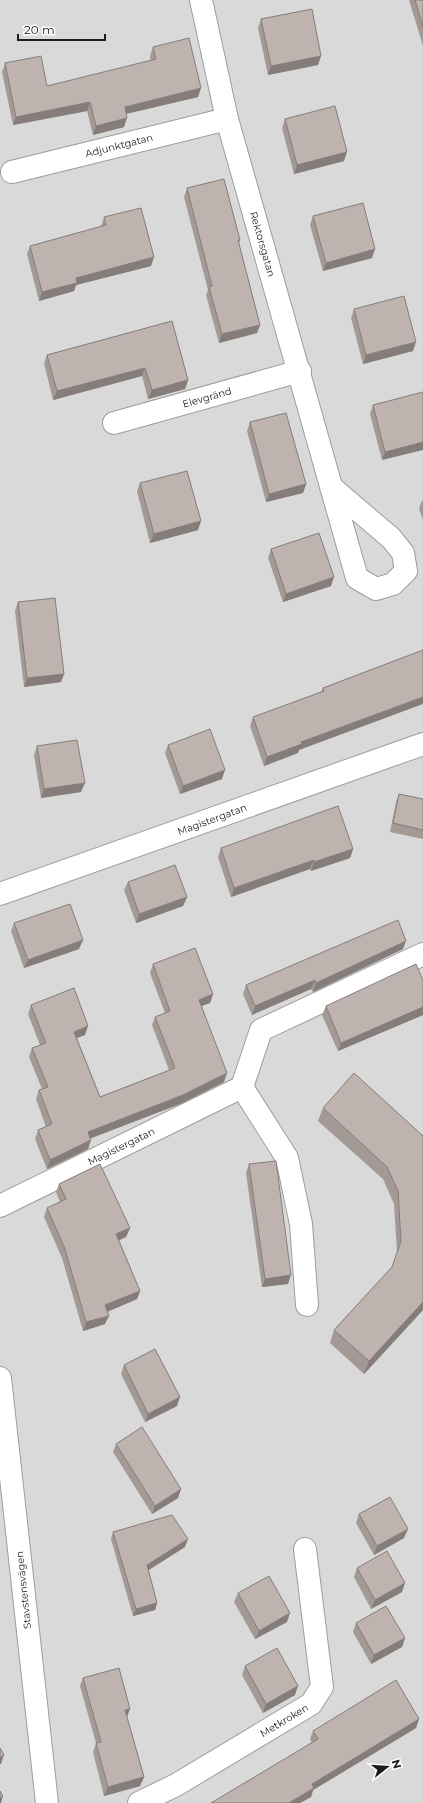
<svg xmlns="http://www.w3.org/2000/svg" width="423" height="1803" font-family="Montserrat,sans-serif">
	<rect width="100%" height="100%" fill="#ede8e2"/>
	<rect fill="#dad9d9" x="0" y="0" width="423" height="1803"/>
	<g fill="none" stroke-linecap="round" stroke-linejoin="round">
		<defs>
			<g id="minor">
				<path d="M201 0 227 119 357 578 376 589 393 584 406 571 403 553 391 538 331 487"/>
				<path d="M12 172 227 119"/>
				<path d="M114 423 300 371"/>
				<path d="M0 894 423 744"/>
				<path d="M0 1206 242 1087"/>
				<path d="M307 1305 301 1224 287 1158 242 1087 261 1030 423 954"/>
				<path d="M0 1378 47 1803"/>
				<path d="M139 1803 176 1785 311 1704 322 1687 305 1549"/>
			</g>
		</defs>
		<use href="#minor" stroke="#9d9d9d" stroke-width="24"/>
		<use href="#minor" stroke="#fff" stroke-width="22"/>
	</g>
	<g fill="#a39a96">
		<path d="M409 0H423V46Z"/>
		<path d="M261 19 318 65 268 75 258 28Z"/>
		<path d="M153 47 198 97 126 114 124 127 93 135 87 111 13 125 2 72 5 63 47 86 151 61 150 56Z"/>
		<path d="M285 119 344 161 294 174 282 128Z"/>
		<path d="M187 188 240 240 239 244 260 325 257 333 219 343 206 295 208 290 184 197Z"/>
		<path d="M313 216 372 258 323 271 310 225Z"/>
		<path d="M104 217 151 266 76 285 74 291 39 301 27 254 30 246 101 227Z"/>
		<path d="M354 309 413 351 363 364 351 318Z"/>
		<path d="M172 321 188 380 185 389 148 399 142 376 53 400 44 363 47 355Z"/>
		<path d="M423 392 382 460 370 414 373 405Z"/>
		<path d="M250 422 306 484 303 493 266 502 247 431Z"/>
		<path d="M140 483 198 530 150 543 137 491Z"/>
		<path d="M422 500H423V520L419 509Z"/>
		<path d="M271 549 331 586 283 602 268 558Z"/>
		<path d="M18 602 64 674 61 682 24 687 15 611Z"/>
		<path d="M423 650 299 750 298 753 264 766 250 726 253 717 321 692 323 688Z"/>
		<path d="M168 745 222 779 180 794 165 753Z"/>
		<path d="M37 746 81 792 41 798 34 755Z"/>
		<path d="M399 794 423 799V839L390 832 396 802Z"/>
		<path d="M221 848 353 849 350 858 311 871 310 869 231 897 218 857Z"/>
		<path d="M128 882 187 897 183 906 136 923 124 890Z"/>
		<path d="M14 923 79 949 24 968 11 931Z"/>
		<path d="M403 949 313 992 311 989 252 1015 243 994 246 985Z"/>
		<path d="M153 964 213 994 210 1003 202 1006 224 1082 180 1104 90 1138 88 1149 47 1169 35 1139 38 1130 46 1127 36 1099 39 1090 42 1089 29 1057 32 1048 40 1045 28 1014 31 1005 85 1035 77 1038 100 1097 169 1070 152 1025 155 1017 165 1013 150 973Z"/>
		<path d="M423 980V1015L338 1051 322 1015 326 1006Z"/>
		<path d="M323 1108 423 1136V1310L364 1374 330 1343 334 1330 392 1267 397 1253 394 1204 383 1179 318 1121Z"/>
		<path d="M249 1164 288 1284 262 1287 246 1173Z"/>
		<path d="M59 1184 130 1228 126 1237 119 1240 140 1291 137 1299 107 1312 105 1324 83 1331 62 1258 44 1217 47 1208 60 1202 56 1192Z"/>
		<path d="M124 1365 177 1406 145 1422 121 1374Z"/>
		<path d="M116 1444 181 1489 178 1498 152 1514 113 1452Z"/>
		<path d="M359 1514 404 1538 374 1555 356 1523Z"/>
		<path d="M113 1532 185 1547 148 1570 157 1603 155 1610 133 1616 111 1539Z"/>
		<path d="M357 1568 402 1592 371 1609 354 1577Z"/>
		<path d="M238 1593 287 1622 255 1639 234 1602Z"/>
		<path d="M356 1623 405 1638 402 1647 371 1664 353 1632Z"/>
		<path d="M245 1666 295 1695 263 1713 242 1675Z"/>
		<path d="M83 1678 127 1717 144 1777 140 1786 104 1796 93 1752 96 1743 80 1686Z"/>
		<path d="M419 1719 416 1728 313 1790 311 1797 300 1803H211L312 1743 310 1739 313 1731Z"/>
	</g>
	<g fill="#857d7a">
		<path d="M321 56 318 65 268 75 271 66Z"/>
		<path d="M201 88 198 97 121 115 125 107Z"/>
		<path d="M90 102 87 111 13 125 16 117Z"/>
		<path d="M127 118 124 127 93 135 96 126Z"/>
		<path d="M347 152 344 161 294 174 297 165Z"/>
		<path d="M375 249 372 258 323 271 326 263Z"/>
		<path d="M154 257 151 266 76 285 74 291 39 301 42 292 76 278Z"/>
		<path d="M260 325 257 333 219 343 222 334Z"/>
		<path d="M416 342 413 351 363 364 366 355Z"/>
		<path d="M145 368 142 376 53 400 57 391Z"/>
		<path d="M188 380 185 389 148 399 152 390Z"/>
		<path d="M423 442V450L382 460 385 452Z"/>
		<path d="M306 484 303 493 266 502 269 494Z"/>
		<path d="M201 521 198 530 150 543 154 534Z"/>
		<path d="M334 577 331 586 283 602 286 594Z"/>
		<path d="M64 674 61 682 24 687 27 678Z"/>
		<path d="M423 697V704L299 750 298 753 264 766 267 757 301 742Z"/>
		<path d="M225 770 222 779 180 794 183 786Z"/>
		<path d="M85 783 81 792 41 798 44 789Z"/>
		<path d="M353 849 350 858 311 871 314 862Z"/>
		<path d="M314 860 310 869 231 897 234 888Z"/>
		<path d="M187 897 183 906 136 923 139 914Z"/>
		<path d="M83 940 79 949 24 968 28 960Z"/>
		<path d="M406 941 403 949 313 992 316 983Z"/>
		<path d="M315 980 311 989 252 1015 255 1006Z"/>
		<path d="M213 994 210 1003 196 1008 199 1000Z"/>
		<path d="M423 1007V1015L338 1051 341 1043Z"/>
		<path d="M88 1026 85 1035 71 1040 74 1032Z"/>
		<path d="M227 1073 224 1082 180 1104 84 1141 88 1132Z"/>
		<path d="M91 1140 88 1149 47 1169 50 1160Z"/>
		<path d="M130 1228 126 1237 113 1243 116 1234Z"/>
		<path d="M291 1275 288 1284 262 1287 265 1279Z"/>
		<path d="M140 1291 137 1299 102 1314 105 1305Z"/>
		<path d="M423 1302V1310L364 1374 369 1361Z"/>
		<path d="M109 1316 105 1324 83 1331 86 1322Z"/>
		<path d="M180 1397 177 1406 145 1422 148 1414Z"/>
		<path d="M181 1489 178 1498 152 1514 155 1506Z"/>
		<path d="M408 1529 404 1538 374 1555 377 1546Z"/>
		<path d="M188 1539 185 1547 144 1573 147 1565Z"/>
		<path d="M405 1583 402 1592 371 1609 375 1600Z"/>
		<path d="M157 1603 155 1610 133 1616 136 1609Z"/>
		<path d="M290 1613 287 1622 255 1639 259 1631Z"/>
		<path d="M405 1638 402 1647 371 1664 374 1655Z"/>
		<path d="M298 1686 295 1695 263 1713 266 1704Z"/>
		<path d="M130 1709 127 1717 125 1710Z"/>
		<path d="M419 1719 416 1728 313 1790 311 1797 300 1803H289L312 1784Z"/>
		<path d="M4 1755 1 1764H0V1758Z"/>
		<path d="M144 1777 140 1786 104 1796 108 1787Z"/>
		<path d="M3 1796 1 1803H0V1798Z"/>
	</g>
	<g fill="#beb3af" stroke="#857d7a">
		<path d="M415 0H423V27Z"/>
		<path d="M312 9 321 56 271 66 261 19Z"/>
		<path d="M189 38 201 88 125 107 127 118 96 126 90 102 16 117 5 63 41 56 47 86 156 59 153 47Z"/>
		<path d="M335 106 347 152 297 165 285 119Z"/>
		<path d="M224 179 240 240H238L260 325 222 334 209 287 212 286 187 188Z"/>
		<path d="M363 203 375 249 326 263 313 216Z"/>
		<path d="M141 208 154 257 76 278 77 283 42 292 30 246 106 225 104 217Z"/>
		<path d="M404 296 416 342 366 355 354 309Z"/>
		<path d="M172 321 188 380 152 390 145 368 57 391 47 355Z"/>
		<path d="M423 392V442L385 452 373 405Z"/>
		<path d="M286 413 306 484 269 494 250 422Z"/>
		<path d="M187 471 201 521 154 534 140 483Z"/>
		<path d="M319 533 334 577 286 594 271 549Z"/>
		<path d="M55 598 64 674 27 678 18 602Z"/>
		<path d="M423 650V697L301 742 302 744 267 757 253 717 324 691 323 688Z"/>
		<path d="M210 729 225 770 183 786 168 745Z"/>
		<path d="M77 740 85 783 44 789 37 746Z"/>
		<path d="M399 794 423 799V830L393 823Z"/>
		<path d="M338 806 353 849 314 862V860L234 888 221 848Z"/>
		<path d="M175 865 187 897 139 914 128 882Z"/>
		<path d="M70 904 83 940 28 960 14 923Z"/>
		<path d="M398 920 406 941 316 983 315 980 255 1006 246 985Z"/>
		<path d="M195 948 213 994 199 1000 227 1073 183 1095 88 1132 91 1140 50 1160 38 1130 52 1124 39 1090 48 1087 32 1048 46 1043 31 1005 74 988 88 1026 74 1032 100 1097 175 1068 155 1017 170 1011 153 964Z"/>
		<path d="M416 964 423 980V1007L341 1043 326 1006Z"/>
		<path d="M354 1073 423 1136V1302L369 1361 334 1330 392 1267 401 1241 398 1191 387 1167 323 1108Z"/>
		<path d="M276 1161 291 1275 265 1279 249 1164Z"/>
		<path d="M100 1164 130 1228 116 1234 140 1291 105 1305 109 1316 86 1322 65 1249 47 1208 66 1199 59 1184Z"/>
		<path d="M155 1349 180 1397 148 1414 124 1365Z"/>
		<path d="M142 1427 181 1489 155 1506 116 1444Z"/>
		<path d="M390 1497 408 1529 377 1546 359 1514Z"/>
		<path d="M172 1515 188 1539 147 1565 157 1603 136 1609 113 1532Z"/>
		<path d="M387 1551 405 1583 375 1600 357 1568Z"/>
		<path d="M269 1576 290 1613 259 1631 238 1593Z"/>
		<path d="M386 1606 405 1638 374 1655 356 1623Z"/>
		<path d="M277 1648 298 1686 266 1704 245 1666Z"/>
		<path d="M119 1668 130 1709 125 1710 144 1777 108 1787 96 1743 101 1742 83 1678Z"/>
		<path d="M396 1680 419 1719 312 1784 314 1788 289 1803H211L318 1739 313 1731Z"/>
		<path d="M0 1748 4 1755 0 1758Z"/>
		<path d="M0 1791 3 1796 0 1798Z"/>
	</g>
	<g text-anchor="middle" stroke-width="3.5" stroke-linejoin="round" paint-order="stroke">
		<g font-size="10" fill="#1c1c1c" stroke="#fff">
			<text transform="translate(119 145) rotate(-14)" y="4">Adjunktgatan</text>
			<text transform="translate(263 244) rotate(74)" y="4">Rektorsgatan</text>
			<text transform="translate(207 397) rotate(-16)" y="4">Elevgränd</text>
			<text transform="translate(212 819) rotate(-20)" y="4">Magistergatan</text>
			<text transform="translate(121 1146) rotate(-26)" y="4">Magistergatan</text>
			<text transform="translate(23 1590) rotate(-96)" y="4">Stavstensvägen</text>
			<text transform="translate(284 1720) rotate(-31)" y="4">Metkroken</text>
		</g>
	</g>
	<g transform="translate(387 1767) rotate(73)" stroke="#ffffff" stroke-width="3" paint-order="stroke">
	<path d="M0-3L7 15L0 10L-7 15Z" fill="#1c1c1c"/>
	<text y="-6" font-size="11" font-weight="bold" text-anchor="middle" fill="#1c1c1c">N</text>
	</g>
	<path d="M18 34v6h87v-6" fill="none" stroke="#1c1c1c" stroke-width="2"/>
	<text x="24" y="34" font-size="12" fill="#1c1c1c" stroke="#ffffff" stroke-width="3" paint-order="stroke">20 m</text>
</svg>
